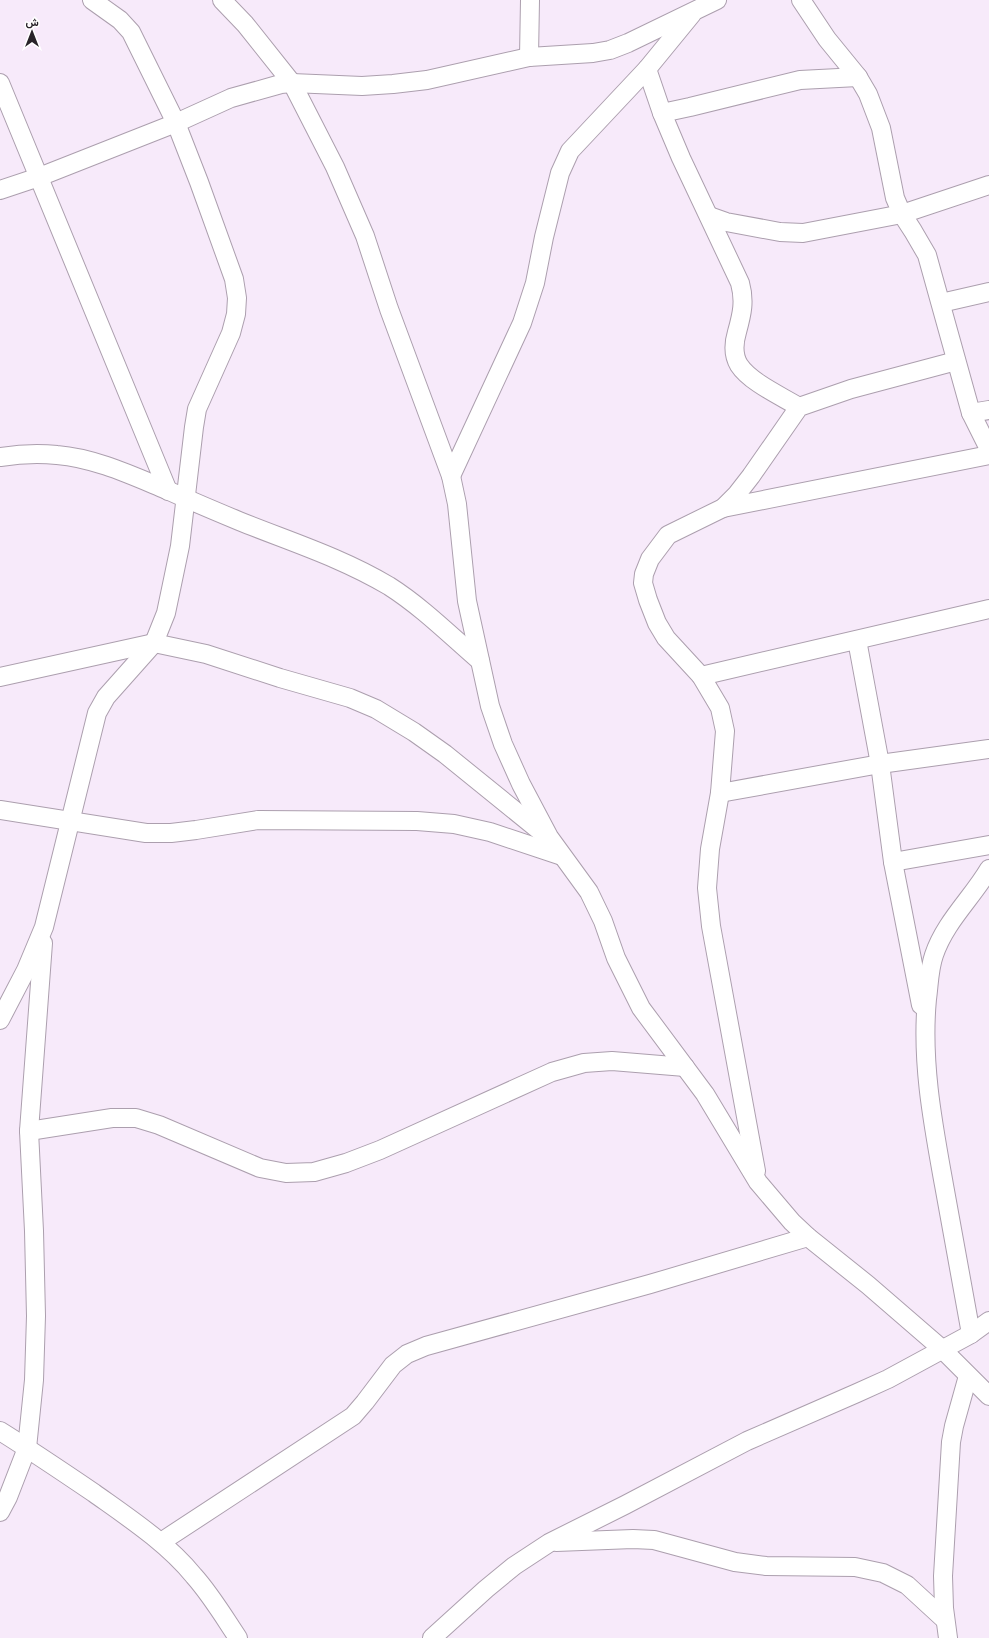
<svg xmlns="http://www.w3.org/2000/svg" width="989" height="1638" font-family="Montserrat,Vazirmatn,sans-serif">
	<rect width="100%" height="100%" fill="#f7eafa"/>
	<g fill="none" stroke-linecap="round" stroke-linejoin="round">
		<defs>
			<g id="minor">
				<path d="M222 0 245 24 292 83 335 167 365 236 389 309 451 476 457 504 467 601 490 706 503 744 521 784 549 837 589 892 603 921 616 958 641 1008 705 1094 758 1182 792 1222 808 1237 868 1285 942 1349 989 1396"/>
				<path d="M801 0 827 39 858 77 868 94 881 128 895 198 902 214 913 231 927 255 971 413 989 449"/>
				<path d="M529 57 530 0"/>
				<path d="M647 69 662 113 681 158 740 283C745 301 742 314 737 332 734 342 733 355 739 365 750 382 781 396 799 407"/>
				<path d="M0 83 168 491"/>
				<path d="M662 113 690 107 800 80 858 77"/>
				<path d="M0 190 39 177 176 123 231 98 281 84 292 83 362 86 393 84 427 80 529 57 593 53 610 50 628 43 717 0"/>
				<path d="M709 216 726 222 780 232 803 233 902 214 989 185"/>
				<path d="M941 303 989 292"/>
				<path d="M971 413 989 410"/>
				<path d="M0 457C19 454 38 453 57 455 95 458 133 476 167 490 191 501 215 511 239 521 291 542 340 557 389 586 422 607 451 636 480 661"/>
				<path d="M451 476 522 323 535 283 544 237 560 173 570 151 647 69 692 14"/>
				<path d="M723 508 989 455"/>
				<path d="M857 640 880 764 893 862 921 1005"/>
				<path d="M701 676 989 609"/>
				<path d="M0 677 154 643 206 654 280 678 350 698 376 709 414 732 445 754 545 835"/>
				<path d="M720 793 880 764 989 749"/>
				<path d="M0 810 146 833H171L196 830 258 820 417 821 454 824 490 832 562 856"/>
				<path d="M893 862 989 845"/>
				<path d="M0 1020 26 970 44 927 97 713 106 697 154 643 166 613 180 546 194 427 197 409 231 333 236 314 237 298 234 279 199 182 176 123 131 32 120 20 92 0"/>
				<path d="M29 1131 112 1118H136L159 1125 260 1168 286 1173 314 1172 346 1163 380 1150 552 1072 584 1063 612 1061 685 1067"/>
				<path d="M756 1171 711 926 707 888 710 849 720 793 725 731 720 708 701 676 666 638 657 623 648 600 643 583 644 574 650 559 668 535 723 508 737 494 751 476 799 407 851 389 956 361"/>
				<path d="M971 1334C962 1284 953 1235 944 1185 933 1124 921 1062 927 999 929 985 929 969 934 955 945 922 972 898 989 869"/>
				<path d="M0 1431C32 1451 63 1472 94 1493 129 1518 167 1543 194 1576 211 1595 224 1617 238 1638"/>
				<path d="M0 1512 8 1497 27 1448 34 1380 36 1316 34 1231 29 1131 43 943"/>
				<path d="M161 1542 353 1416 365 1402 393 1365 407 1354 426 1346 650 1284 808 1237"/>
				<path d="M556 1542 633 1539 654 1540 735 1562 766 1566 855 1567 883 1573 907 1585 944 1619"/>
				<path d="M432 1638 486 1589 514 1566 549 1543 625 1505 747 1441 857 1393 888 1379 971 1334 989 1321"/>
				<path d="M948 1638 944 1608 943 1576 951 1442 954 1426 968 1376"/>
			</g>
		</defs>
		<use href="#minor" stroke="#ac9fae" stroke-width="20"/>
		<use href="#minor" stroke="#fff" stroke-width="18"/>
	</g>
	<g transform="translate(32 32)" stroke="#ffffff" stroke-width="3" paint-order="stroke">
	<path d="M0-3L7 15L0 10L-7 15Z" fill="#282329"/>
	<text y="-6" font-size="11" font-weight="bold" text-anchor="middle" fill="#282329">ش</text>
	</g>
</svg>
